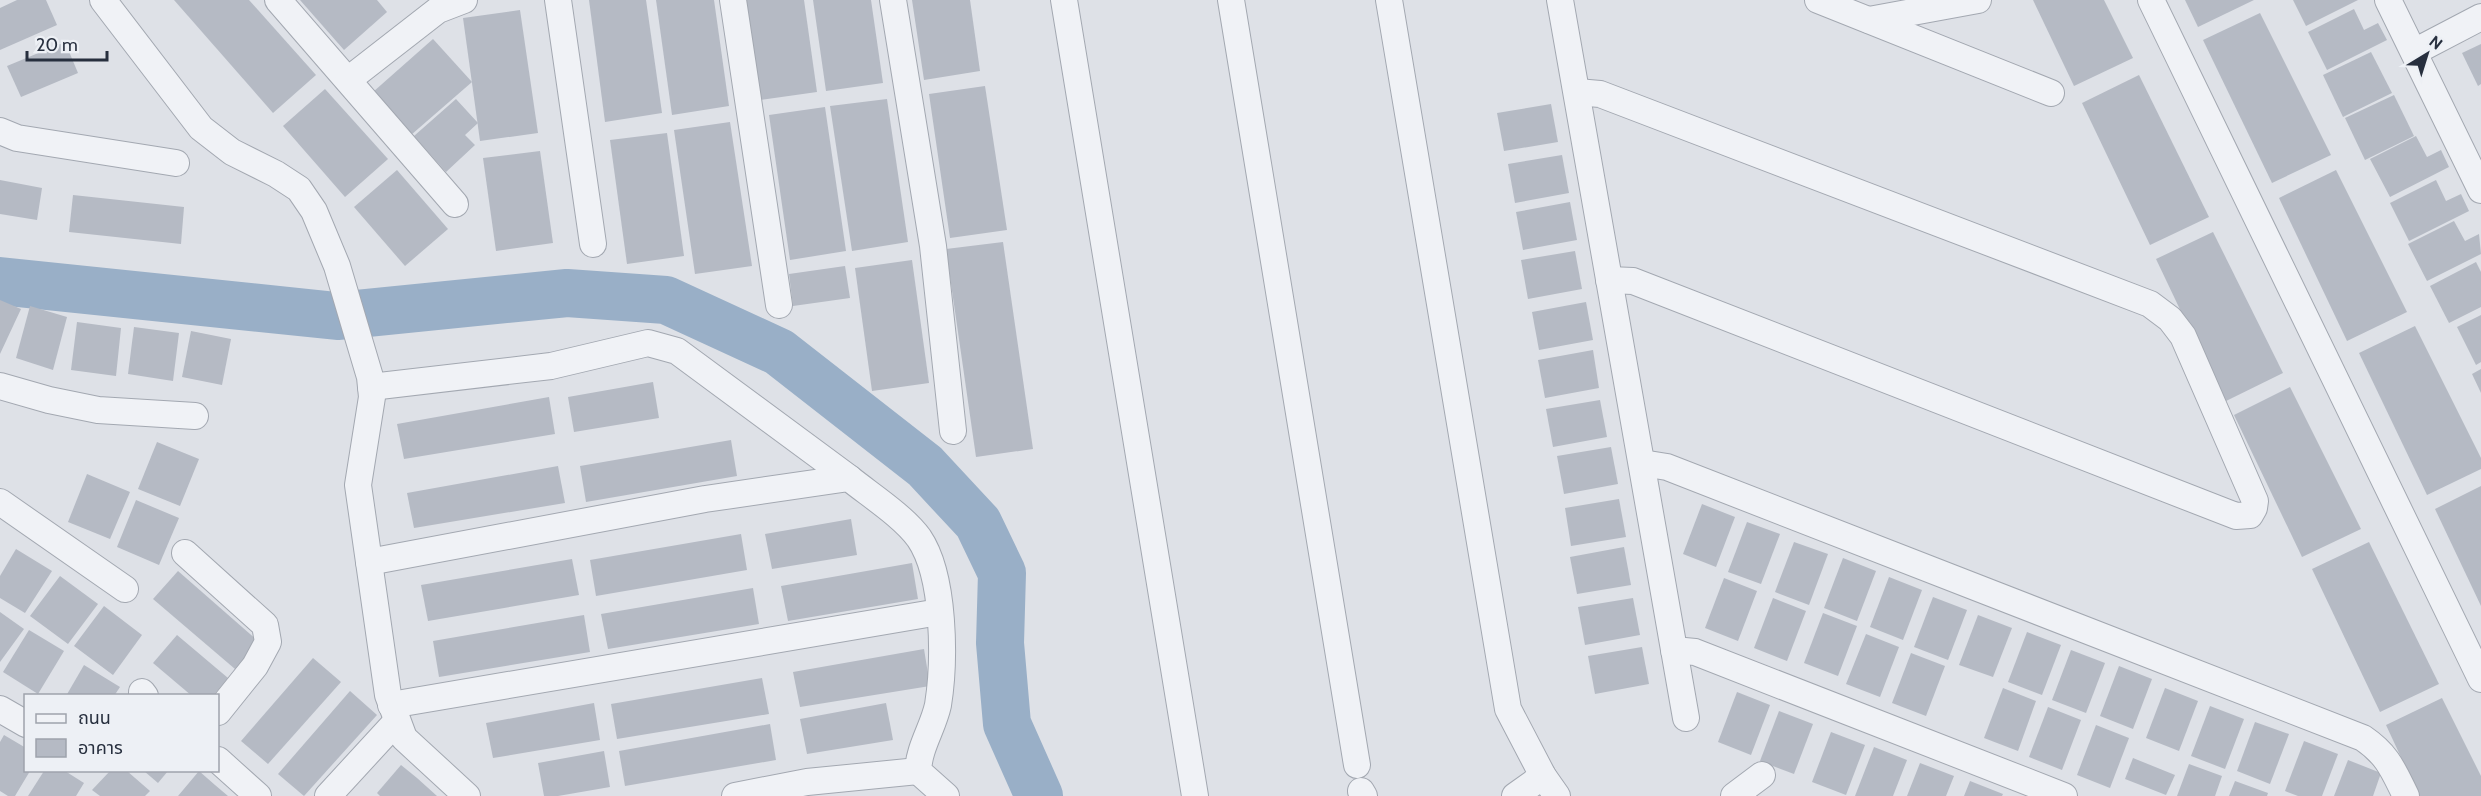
<svg xmlns="http://www.w3.org/2000/svg" width="2481" height="796" font-family="Cabin,'Noto Sans Thai',sans-serif">
	<rect width="100%" height="100%" fill="#dee1e7"/>
	<g fill="none" stroke-linecap="round" stroke-linejoin="round">
		<path stroke="#99afc7" stroke-width="48" d="M0 281 337 316 567 293 666 300 779 352 925 466 978 523 1002 573 1000 643 1007 724 1039 796"/>
	</g>
	<g fill="#b5bac4">
		<path d="M17 0H46L57 25 0 50V8Z"/>
		<path d="M174 0H249L316 75 273 113Z"/>
		<path d="M300 0H377L387 12 344 50Z"/>
		<path d="M589 0H646L662 113 605 122Z"/>
		<path d="M656 0H714L729 106 672 115Z"/>
		<path d="M746 0H804L817 92 760 100Z"/>
		<path d="M813 0H871L883 83 826 91Z"/>
		<path d="M912 0H970L980 71 924 80Z"/>
		<path d="M2033 0H2104L2133 58 2074 86Z"/>
		<path d="M2185 0H2254L2198 27Z"/>
		<path d="M2293 0H2358L2306 26Z"/>
		<path d="M2354 9 2364 30 2378 23 2387 40 2327 70 2308 32Z"/>
		<path d="M520 10 538 133 480 141 463 18Z"/>
		<path d="M2260 13 2331 155 2272 183 2203 40Z"/>
		<path d="M433 39 472 82 411 135 373 92Z"/>
		<path d="M65 42 78 73 21 97 7 66Z"/>
		<path d="M2481 44V84L2478 86 2462 53Z"/>
		<path d="M2371 52 2392 93 2343 117 2323 75Z"/>
		<path d="M2139 75 2209 217 2150 245 2082 103Z"/>
		<path d="M985 86 1007 230 950 238 929 94Z"/>
		<path d="M325 89 388 159 345 197 283 126Z"/>
		<path d="M2394 95 2414 136 2365 160 2345 118Z"/>
		<path d="M456 99 478 123 465 135 475 145 446 172 414 136Z"/>
		<path d="M887 99 908 242 852 251 830 106Z"/>
		<path d="M1551 104 1558 142 1504 151 1497 113Z"/>
		<path d="M825 107 846 251 790 260 769 115Z"/>
		<path d="M730 122 752 266 695 274 674 130Z"/>
		<path d="M667 133 684 256 627 264 610 140Z"/>
		<path d="M2416 136 2427 157 2441 150 2449 167 2390 197 2370 159Z"/>
		<path d="M540 151 553 243 496 251 483 158Z"/>
		<path d="M1562 155 1569 193 1515 203 1508 164Z"/>
		<path d="M397 170 448 229 405 266 354 207Z"/>
		<path d="M2336 170 2407 312 2347 341 2279 198Z"/>
		<path d="M0 180 42 188 37 220 0 214Z"/>
		<path d="M2436 180 2446 201 2461 194 2469 211 2409 241 2390 203Z"/>
		<path d="M73 195 184 207 181 244 69 232Z"/>
		<path d="M1570 202 1577 240 1523 250 1516 212Z"/>
		<path d="M2454 221 2465 241 2479 234 2481 254 2427 281 2408 244Z"/>
		<path d="M2213 232 2283 373 2224 402 2156 259Z"/>
		<path d="M1003 242 1033 449 976 457 946 249Z"/>
		<path d="M1575 251 1582 289 1528 299 1521 260Z"/>
		<path d="M912 260 929 383 872 391 855 268Z"/>
		<path d="M2476 262 2481 272V307L2449 323 2430 286Z"/>
		<path d="M845 266 850 298 793 306 789 274Z"/>
		<path d="M0 300 21 309 0 354Z"/>
		<path d="M1586 302 1593 340 1539 350 1532 312Z"/>
		<path d="M30 306 67 317 53 370 16 358Z"/>
		<path d="M2481 315V362L2476 365 2457 327Z"/>
		<path d="M77 322 121 328 116 376 71 370Z"/>
		<path d="M2415 326 2481 458V469L2427 495 2359 353Z"/>
		<path d="M134 327 179 333 173 381 128 374Z"/>
		<path d="M191 331 231 339 222 385 182 377Z"/>
		<path d="M1593 350 1599 388 1545 398 1538 360Z"/>
		<path d="M2481 369V393L2472 374Z"/>
		<path d="M653 382 659 418 574 432 568 397Z"/>
		<path d="M2290 387 2361 529 2302 557 2234 415Z"/>
		<path d="M549 397 555 434 404 459 397 424Z"/>
		<path d="M1600 400 1607 437 1553 447 1546 409Z"/>
		<path d="M731 440 737 476 586 502 580 466Z"/>
		<path d="M157 442 199 459 180 506 138 489Z"/>
		<path d="M1611 447 1618 484 1564 494 1557 456Z"/>
		<path d="M558 466 565 503 414 528 407 493Z"/>
		<path d="M87 474 130 492 110 539 68 522Z"/>
		<path d="M2481 486V606L2435 509Z"/>
		<path d="M1619 499 1626 537 1571 546 1565 508Z"/>
		<path d="M136 500 179 518 159 565 117 547Z"/>
		<path d="M1702 504 1735 517 1716 567 1683 554Z"/>
		<path d="M851 519 857 555 772 569 765 534Z"/>
		<path d="M1747 522 1780 534 1761 584 1728 572Z"/>
		<path d="M741 534 747 570 596 596 590 560Z"/>
		<path d="M1794 542 1828 554 1809 605 1775 592Z"/>
		<path d="M2369 542 2439 684 2380 712 2312 569Z"/>
		<path d="M1624 547 1631 585 1577 594 1570 557Z"/>
		<path d="M16 549 52 571 25 613 0 598V576Z"/>
		<path d="M1843 558 1876 571 1857 621 1824 608Z"/>
		<path d="M572 559 579 595 428 621 421 585Z"/>
		<path d="M912 563 918 599 788 621 781 586Z"/>
		<path d="M178 571 259 642 235 669 153 599Z"/>
		<path d="M60 576 98 604 68 644 30 616Z"/>
		<path d="M1889 577 1922 590 1903 640 1870 627Z"/>
		<path d="M1724 578 1757 591 1738 641 1705 628Z"/>
		<path d="M753 588 759 624 608 649 601 614Z"/>
		<path d="M1933 597 1967 610 1948 660 1914 647Z"/>
		<path d="M1633 598 1640 635 1585 645 1578 607Z"/>
		<path d="M1773 598 1806 611 1787 661 1754 648Z"/>
		<path d="M104 606 142 635 113 675 74 646Z"/>
		<path d="M0 612 24 629 0 662Z"/>
		<path d="M1823 613 1857 626 1838 676 1804 663Z"/>
		<path d="M584 615 590 652 439 677 433 641Z"/>
		<path d="M1978 615 2012 628 1993 677 1959 665Z"/>
		<path d="M29 630 64 651 38 694 3 672Z"/>
		<path d="M2027 632 2061 645 2042 695 2008 682Z"/>
		<path d="M1866 634 1899 647 1880 697 1846 684Z"/>
		<path d="M177 635 228 678 213 696H192L153 663Z"/>
		<path d="M1642 647 1649 684 1595 694 1588 656Z"/>
		<path d="M924 649 930 686 800 707 793 672Z"/>
		<path d="M2071 650 2105 663 2086 713 2052 700Z"/>
		<path d="M1911 653 1945 666 1926 716 1892 703Z"/>
		<path d="M313 658 341 682 268 764 241 741Z"/>
		<path d="M84 665 120 687 114 696H66Z"/>
		<path d="M2119 666 2152 679 2133 729 2100 716Z"/>
		<path d="M762 678 769 714 617 739 611 704Z"/>
		<path d="M2003 688 2036 701 2018 751 1984 738Z"/>
		<path d="M2165 688 2198 701 2179 751 2146 738Z"/>
		<path d="M350 691 377 715 304 796 278 774Z"/>
		<path d="M1737 692 1770 705 1751 755 1718 742Z"/>
		<path d="M2442 698 2481 776V796H2419L2386 725Z"/>
		<path d="M594 703 600 740 493 758 486 723Z"/>
		<path d="M886 703 893 740 807 754 800 719Z"/>
		<path d="M2210 706 2244 719 2225 769 2191 756Z"/>
		<path d="M2048 707 2081 720 2062 770 2029 757Z"/>
		<path d="M1779 711 1813 724 1794 774 1760 761Z"/>
		<path d="M2255 722 2289 734 2270 784 2237 771Z"/>
		<path d="M770 724 776 760 625 786 619 751Z"/>
		<path d="M2096 725 2129 738 2110 788 2077 775Z"/>
		<path d="M1831 732 1865 745 1846 795 1812 782Z"/>
		<path d="M4 735 26 748V771H30L15 796H8L0 791V742Z"/>
		<path d="M2304 741 2338 754 2322 796H2298L2285 791Z"/>
		<path d="M1874 747 1907 760 1893 796H1855Z"/>
		<path d="M604 751 610 787 558 796H544L538 763Z"/>
		<path d="M2133 758 2175 775 2166 795 2125 779Z"/>
		<path d="M2348 760 2381 773 2373 796H2334Z"/>
		<path d="M1920 763 1954 776 1946 796H1907Z"/>
		<path d="M2189 764 2222 776 2215 796H2177Z"/>
		<path d="M401 765 417 778 437 796H380L377 793Z"/>
		<path d="M44 771H65L84 783 76 796H28Z"/>
		<path d="M110 771H127L150 791 145 796H100L92 790Z"/>
		<path d="M144 771H168L158 783Z"/>
		<path d="M199 771 215 785 228 796H178Z"/>
		<path d="M1970 781 2003 794 2002 796H1964Z"/>
		<path d="M2235 781 2268 793 2267 796H2229Z"/>
	</g>
	<g fill="none" stroke-linecap="round" stroke-linejoin="round">
		<defs>
			<g id="minor">
				<path d="M103 0 201 128 232 152 276 174 299 189 314 211 337 266 370 377 372 397 358 485 388 695 404 738 467 796"/>
				<path d="M278 0 455 204"/>
				<path d="M558 0 593 244"/>
				<path d="M733 0 779 305"/>
				<path d="M893 0 933 246 953 431"/>
				<path d="M1064 0 1195 796"/>
				<path d="M1231 0 1357 765"/>
				<path d="M1389 0 1508 709 1543 776 1557 796"/>
				<path d="M1560 0 1686 718"/>
				<path d="M1818 0 2051 93"/>
				<path d="M2151 0 2481 679"/>
				<path d="M2388 0 2481 190"/>
				<path d="M1869 20 1978 0"/>
				<path d="M2414 52 2481 17"/>
				<path d="M348 80 438 10 464 0"/>
				<path d="M1577 92 1600 94 2150 304 2170 319 2183 336 2255 501 2254 508 2250 515 2236 516 1633 281 1609 280"/>
				<path d="M0 131 17 138 176 163"/>
				<path d="M0 386 49 400 98 410 195 416"/>
				<path d="M371 387 551 366 648 343 677 351 849 478"/>
				<path d="M1642 463 1667 467 2363 738C2388 755 2393 770 2406 796"/>
				<path d="M0 502 125 589"/>
				<path d="M185 553 265 625 268 642 255 666 218 712"/>
				<path d="M369 562 705 499 849 478C870 495 903 516 919 538 945 576 945 661 938 705 933 728 919 747 918 771L946 796"/>
				<path d="M1674 650 1695 652 2064 796"/>
				<path d="M142 692 145 696"/>
				<path d="M391 705 939 612"/>
				<path d="M0 709 26 724"/>
				<path d="M218 760 258 796"/>
				<path d="M1361 791 1364 796"/>
				<path d="M328 796 396 722"/>
				<path d="M735 796 807 782 918 771"/>
				<path d="M1515 796 1543 776"/>
				<path d="M1734 796 1762 775"/>
			</g>
		</defs>
		<use href="#minor" stroke="#a3a8b1" stroke-width="28"/>
		<use href="#minor" stroke="#f0f2f6" stroke-width="26"/>
	</g>
	<rect x="24" y="694" width="195" height="78" fill="#edf0f5" stroke="#9ea3ac" stroke-width="1.5"/>
	<rect x="36" y="714" width="30" height="9" fill="#f0f2f6" stroke="#9ea3ac" stroke-width="1.5"/>
	<text x="78" y="724" font-size="18" fill="#272f3e">ถนน</text>
	<rect x="36" y="739" width="30" height="18" fill="#b5bac4" stroke="#9ea3ac" stroke-width="1.5"/>
	<text x="78" y="754" font-size="18" fill="#272f3e">อาคาร</text>
	<g transform="translate(2427 54) rotate(38)" stroke="#edf0f5" stroke-width="4.5" paint-order="stroke">
	<path d="M0-4.5L10 22L0 15L-10 22Z" fill="#272f3e"/>
	<text y="-9" font-size="16" font-weight="bold" text-anchor="middle" fill="#272f3e">N</text>
	</g>
	<path d="M27 51v9h80v-9" fill="none" stroke="#272f3e" stroke-width="3"/>
	<text x="36" y="51" font-size="18" fill="#272f3e" stroke="#edf0f5" stroke-width="4.5" paint-order="stroke">20 m</text>
</svg>
